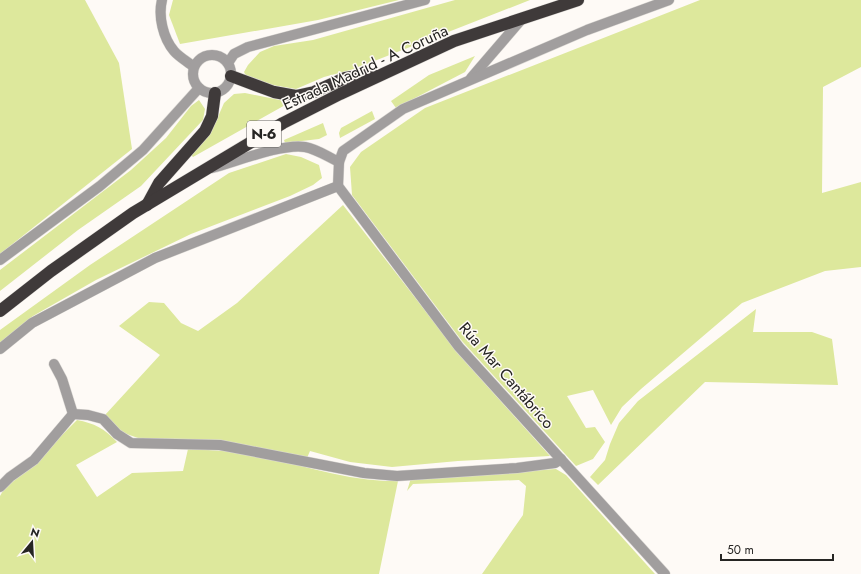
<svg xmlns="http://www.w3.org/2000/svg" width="861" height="574" font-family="Jost,sans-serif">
	<rect width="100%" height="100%" fill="#fefaf6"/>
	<g fill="#dde89c">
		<path d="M0 0H85L119 63 132 149 0 254Z"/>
		<path d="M173 0H399L318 20 180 44 169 15Z"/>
		<path d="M455 0H530L354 69 324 77 296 89 254 82 247 78 244 72 248 65 260 52 274 46 313 40Z"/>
		<path d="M700 0H861V67L823 87 822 193 861 182V267L825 271 742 303 641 389 622 407 611 425 593 390 567 396 586 428 595 427 605 442 593 459 576 466 462 341 352 195 350 167 361 152 425 108Z"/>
		<path d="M475 56 465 72 396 108 391 101 429 75Z"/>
		<path d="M245 93 280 100 287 104 193 157 189 153 202 141 217 119 224 103 234 94Z"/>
		<path d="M199 100 205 109 203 120 141 186 78 230 0 291V270L131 170 166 138 191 106Z"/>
		<path d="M372 111 375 119 340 138 339 133 341 128Z"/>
		<path d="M323 123 327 135 319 139 285 143 284 140Z"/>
		<path d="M286 154 301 157 319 165 322 178 313 185 290 196 191 234 96 280 33 316 0 343V330L90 265 229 173Z"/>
		<path d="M343 205 463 359 550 456 458 461 392 467 350 462 310 451 307 458 138 438 118 431 105 415 160 355 119 326 149 302 164 303 181 323 198 331 237 303Z"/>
		<path d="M756 309 753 332H812L832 339 838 385 705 382 598 485 590 477 605 460 610 444 619 423 638 401Z"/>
		<path d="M77 420C94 423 105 429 117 442L76 465 97 497 132 473 183 471 188 449C204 450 221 450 237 452 291 460 343 482 398 481L379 574H0V496L4 489 31 466Z"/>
		<path d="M556 469 566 475 655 574H482L523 515 526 486 519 480 413 484 407 491 411 478Z"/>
	</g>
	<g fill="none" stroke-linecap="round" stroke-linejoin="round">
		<defs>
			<g id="street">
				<path d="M162 0C158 16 163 38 174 51 179 57 188 62 194 67"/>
				<circle cx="212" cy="74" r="19"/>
				<path d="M228 63 234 54 248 47 425 0"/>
				<path d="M471 78 521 20"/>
				<path d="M212 168C235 162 283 143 305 147 317 149 328 157 339 162"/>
				<path d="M338 186 459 347 665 574"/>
				<path d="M0 260 100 186 143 150 199 88"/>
				<path d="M0 349 32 323 155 258 338 186 339 162 343 151 403 109 587 30 669 0"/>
				<path d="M54 364 62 379 73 414"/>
				<path d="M0 487 10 477 34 460 73 414 88 415 103 419 117 434 131 443 220 445 364 473 397 476 517 468 555 463 561 459"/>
			</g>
			<g id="highway">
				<path d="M231 76 274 92 296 96 314 92 345 78 372 74"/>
				<path d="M147 205 159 183 205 131 212 116 215 93"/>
				<path d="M0 311 51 271 133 213 283 123 340 94 454 41 578 0"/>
			</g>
		</defs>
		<use href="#street" stroke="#dbd8d4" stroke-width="11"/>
		<use href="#highway" stroke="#dbd8d4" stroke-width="13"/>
		<use href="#street" stroke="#a19e9e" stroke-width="10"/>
		<use href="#highway" stroke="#3f3a3a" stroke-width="12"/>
	</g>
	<g text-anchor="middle" stroke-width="3" stroke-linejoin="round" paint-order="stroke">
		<rect fill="#fefaf6" stroke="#676562" stroke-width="1" x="247" y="121" width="34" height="26" rx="3"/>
		<g font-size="15" font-weight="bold" fill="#262523">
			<text x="264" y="139">N-6</text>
		</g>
		<g font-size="16" fill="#262523" stroke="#fefaf6">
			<text transform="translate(365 67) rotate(-25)" y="6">Estrada Madrid - A Coruña</text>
			<text transform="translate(507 375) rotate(49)" y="6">Rúa Mar Cantábrico</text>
		</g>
	</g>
	<g transform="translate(32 542) rotate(18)" stroke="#fefaf6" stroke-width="3" paint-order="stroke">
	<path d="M0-3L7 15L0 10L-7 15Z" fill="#262523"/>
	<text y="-6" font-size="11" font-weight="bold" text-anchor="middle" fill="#262523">N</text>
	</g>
	<path d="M721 554v6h112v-6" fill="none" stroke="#262523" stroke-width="2"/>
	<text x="727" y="554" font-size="12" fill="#262523" stroke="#fefaf6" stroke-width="3" paint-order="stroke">50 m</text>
</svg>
